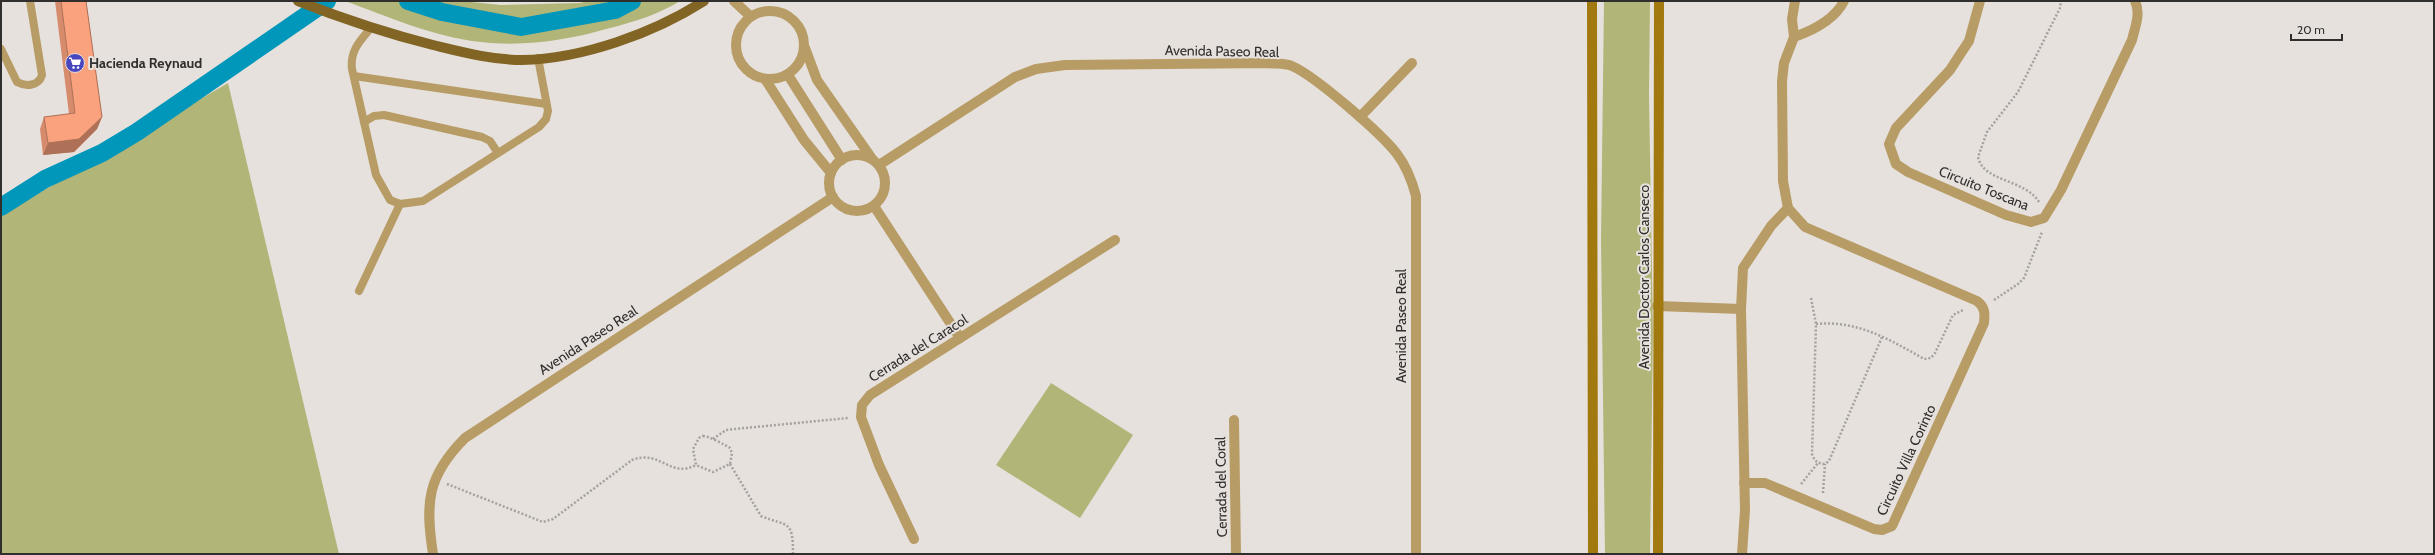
<svg xmlns="http://www.w3.org/2000/svg" width="2435" height="555" font-family="Cabin,sans-serif">
	<rect width="100%" height="100%" fill="#e6e1dd"/>
	<g fill="#b1b577">
		<path d="M345 1H461L501 5 580 3 588 1H680C659 14 634 22 610 28 569 40 524 47 481 42 434 37 389 17 345 1Z"/>
		<path d="M1604 1H1650L1649 94 1653 331 1650 554H1605L1601 240Z"/>
		<path d="M228 83 339 554H1V215Z"/>
		<path d="M1051 383 1133 435 1080 518 996 465Z"/>
	</g>
	<g fill="none" stroke-linecap="round" stroke-linejoin="round">
		<g stroke="#0197ba" stroke-width="18">
			<path d="M408 1 442 12 521 27 615 10 632 1"/>
			<path d="M1 207 45 179 102 153 137 132 327 1"/>
		</g>
		<g stroke="#a5a19e" stroke-width="2.5" stroke-dasharray="2 2" stroke-linecap="butt">
			<path d="M2039 202C2025 179 1983 182 1978 157L1987 132 2018 92 2060 8 2061 1"/>
			<path d="M1811 298 1816 324 1812 454C1815 462 1817 463 1825 464L1829 461 1882 337"/>
			<path d="M1994 300 2018 284 2024 278 2042 232"/>
			<path d="M1816 324C1857 320 1889 339 1924 359L1931 358 1935 353 1953 315 1963 310"/>
			<path d="M703 436C709 436 725 445 730 448L732 453 730 464 713 472 696 465 693 449 699 438Z"/>
			<path d="M713 439 726 430 735 429 848 418"/>
			<path d="M730 464 761 516C788 527 793 519 793 554"/>
			<path d="M447 484 543 522 553 519 632 460C661 449 670 479 696 465"/>
			<path d="M1801 484 1818 463"/>
			<path d="M1823 493 1825 464"/>
		</g>
		<g stroke="#b89c66" stroke-width="8">
			<path d="M370 29C359 42 350 51 352 69L376 175 390 200 400 204 423 201 539 127 546 119 548 111 538 58"/>
			<path d="M1 49 17 82C26 87 39 86 42 75L30 1"/>
			<path d="M354 76 546 104"/>
			<path d="M364 122 374 116 384 115 482 137 490 141 498 153"/>
			<path d="M359 291 400 204"/>
		</g>
		<g stroke="#b89c66" stroke-width="10">
			<path d="M734 1 750 16"/>
			<path d="M1980 1 1969 41 1961 53 1950 70 1896 128 1889 144 1896 164 1908 172 2006 215 2031 222 2044 218 2061 190 2132 40C2135 27 2141 14 2135 1"/>
			<circle cx="770" cy="45" r="34"/>
			<path d="M1794 37C1814 30 1835 19 1844 1"/>
			<path d="M805 48 817 80 873 160"/>
			<path d="M788 75 842 160"/>
			<path d="M765 79 804 140 831 173"/>
			<path d="M1360 117 1412 63"/>
			<circle cx="857" cy="183" r="28"/>
			<path d="M879 165 1015 77 1036 69 1065 65 1267 63C1275 64 1285 63 1292 66 1315 76 1381 133 1397 154 1407 167 1412 181 1416 196V554"/>
			<path d="M874 206 960 338"/>
			<path d="M1657 306 1741 309"/>
			<path d="M1234 420 1236 554"/>
			<path d="M1744 483H1765L1874 529 1882 530 1892 526 1984 323C1985 313 1985 307 1977 301L1805 227 1788 208"/>
			<path d="M914 539 879 465 861 417 862 405 870 395 1115 240"/>
			<path d="M433 554C425 503 427 476 465 438L833 197"/>
			<path d="M1742 554 1745 510 1741 309 1743 268 1771 226 1788 208 1783 181 1782 81 1784 63 1794 37 1792 19 1795 1"/>
		</g>
		<g stroke="#a2790f" stroke-width="10">
			<path d="M1592 1 1593 554"/>
			<path d="M1658 554 1659 1"/>
		</g>
		<path stroke="#826524" stroke-width="10" d="M298 1C343 19 386 33 433 45 462 52 492 60 522 60 582 59 654 33 704 1"/>
	</g>
	<path fill="#d68b6c" d="M55 1H86L102 117 97 129 74 152 43 155 40 129 44 117 69 114Z"/>
	<path fill="#ae7158" d="M102 117 97 129 74 152 43 155 48 143Z"/>
	<path fill="#f9a27d" stroke="#ae7158" d="M61 1H86L102 117 79 139 48 143 44 117 75 113Z"/>
	<defs>
		<symbol id="supermarket-disc" viewBox="-11 -11 22 22"><circle r="9.5" fill="#4947bd" stroke="#e6e1dd"/><path d="M-6-5.5h2.5l.6 2H6L4.5 2H-2.5L-4.4-4H-6ZM-1.5 3.2a1.3 1.3 0 1 0 .1 0ZM3 3.2a1.3 1.3 0 1 0 .1 0Z" fill="#fff"/></symbol>
	</defs>
	<g fill-rule="evenodd">
		<use href="#supermarket-disc" x="64" y="52" width="22" height="22"/>
	</g>
	<g text-anchor="middle" stroke-width="4" stroke-linejoin="round" paint-order="stroke">
		<g font-size="14" fill="#312f2d" stroke="#e6e1dd">
			<text transform="translate(1222 51) rotate(1)" y="5">Avenida Paseo Real</text>
			<text transform="translate(1984 188) rotate(22)" y="5">Circuito Toscana</text>
			<text transform="translate(1644 277) rotate(-90)" y="5">Avenida Doctor Carlos Canseco</text>
			<text transform="translate(1401 326) rotate(-90)" y="5">Avenida Paseo Real</text>
			<text transform="translate(588 340) rotate(-33)" y="5">Avenida Paseo Real</text>
			<text transform="translate(918 348) rotate(-32)" y="5">Cerrada del Caracol</text>
			<text transform="translate(1906 460) rotate(-65)" y="5">Circuito Villa Corinto</text>
			<text transform="translate(1221 487) rotate(-91)" y="5">Cerrada del Coral</text>
		</g>
		<g font-size="14" font-weight="bold" fill="#312f2d" stroke="#e6e1dd" text-anchor="start">
			<text x="89" y="68">Hacienda Reynaud</text>
		</g>
	</g>
	<rect width="2435" height="555" fill="none" stroke="#312f2d" stroke-width="4"/>
	<path d="M2291 34v6h51v-6" fill="none" stroke="#312f2d" stroke-width="2"/>
	<text x="2297" y="34" font-size="12" fill="#312f2d" stroke="#e6e1dd" stroke-width="3" paint-order="stroke">20 m</text>
</svg>
